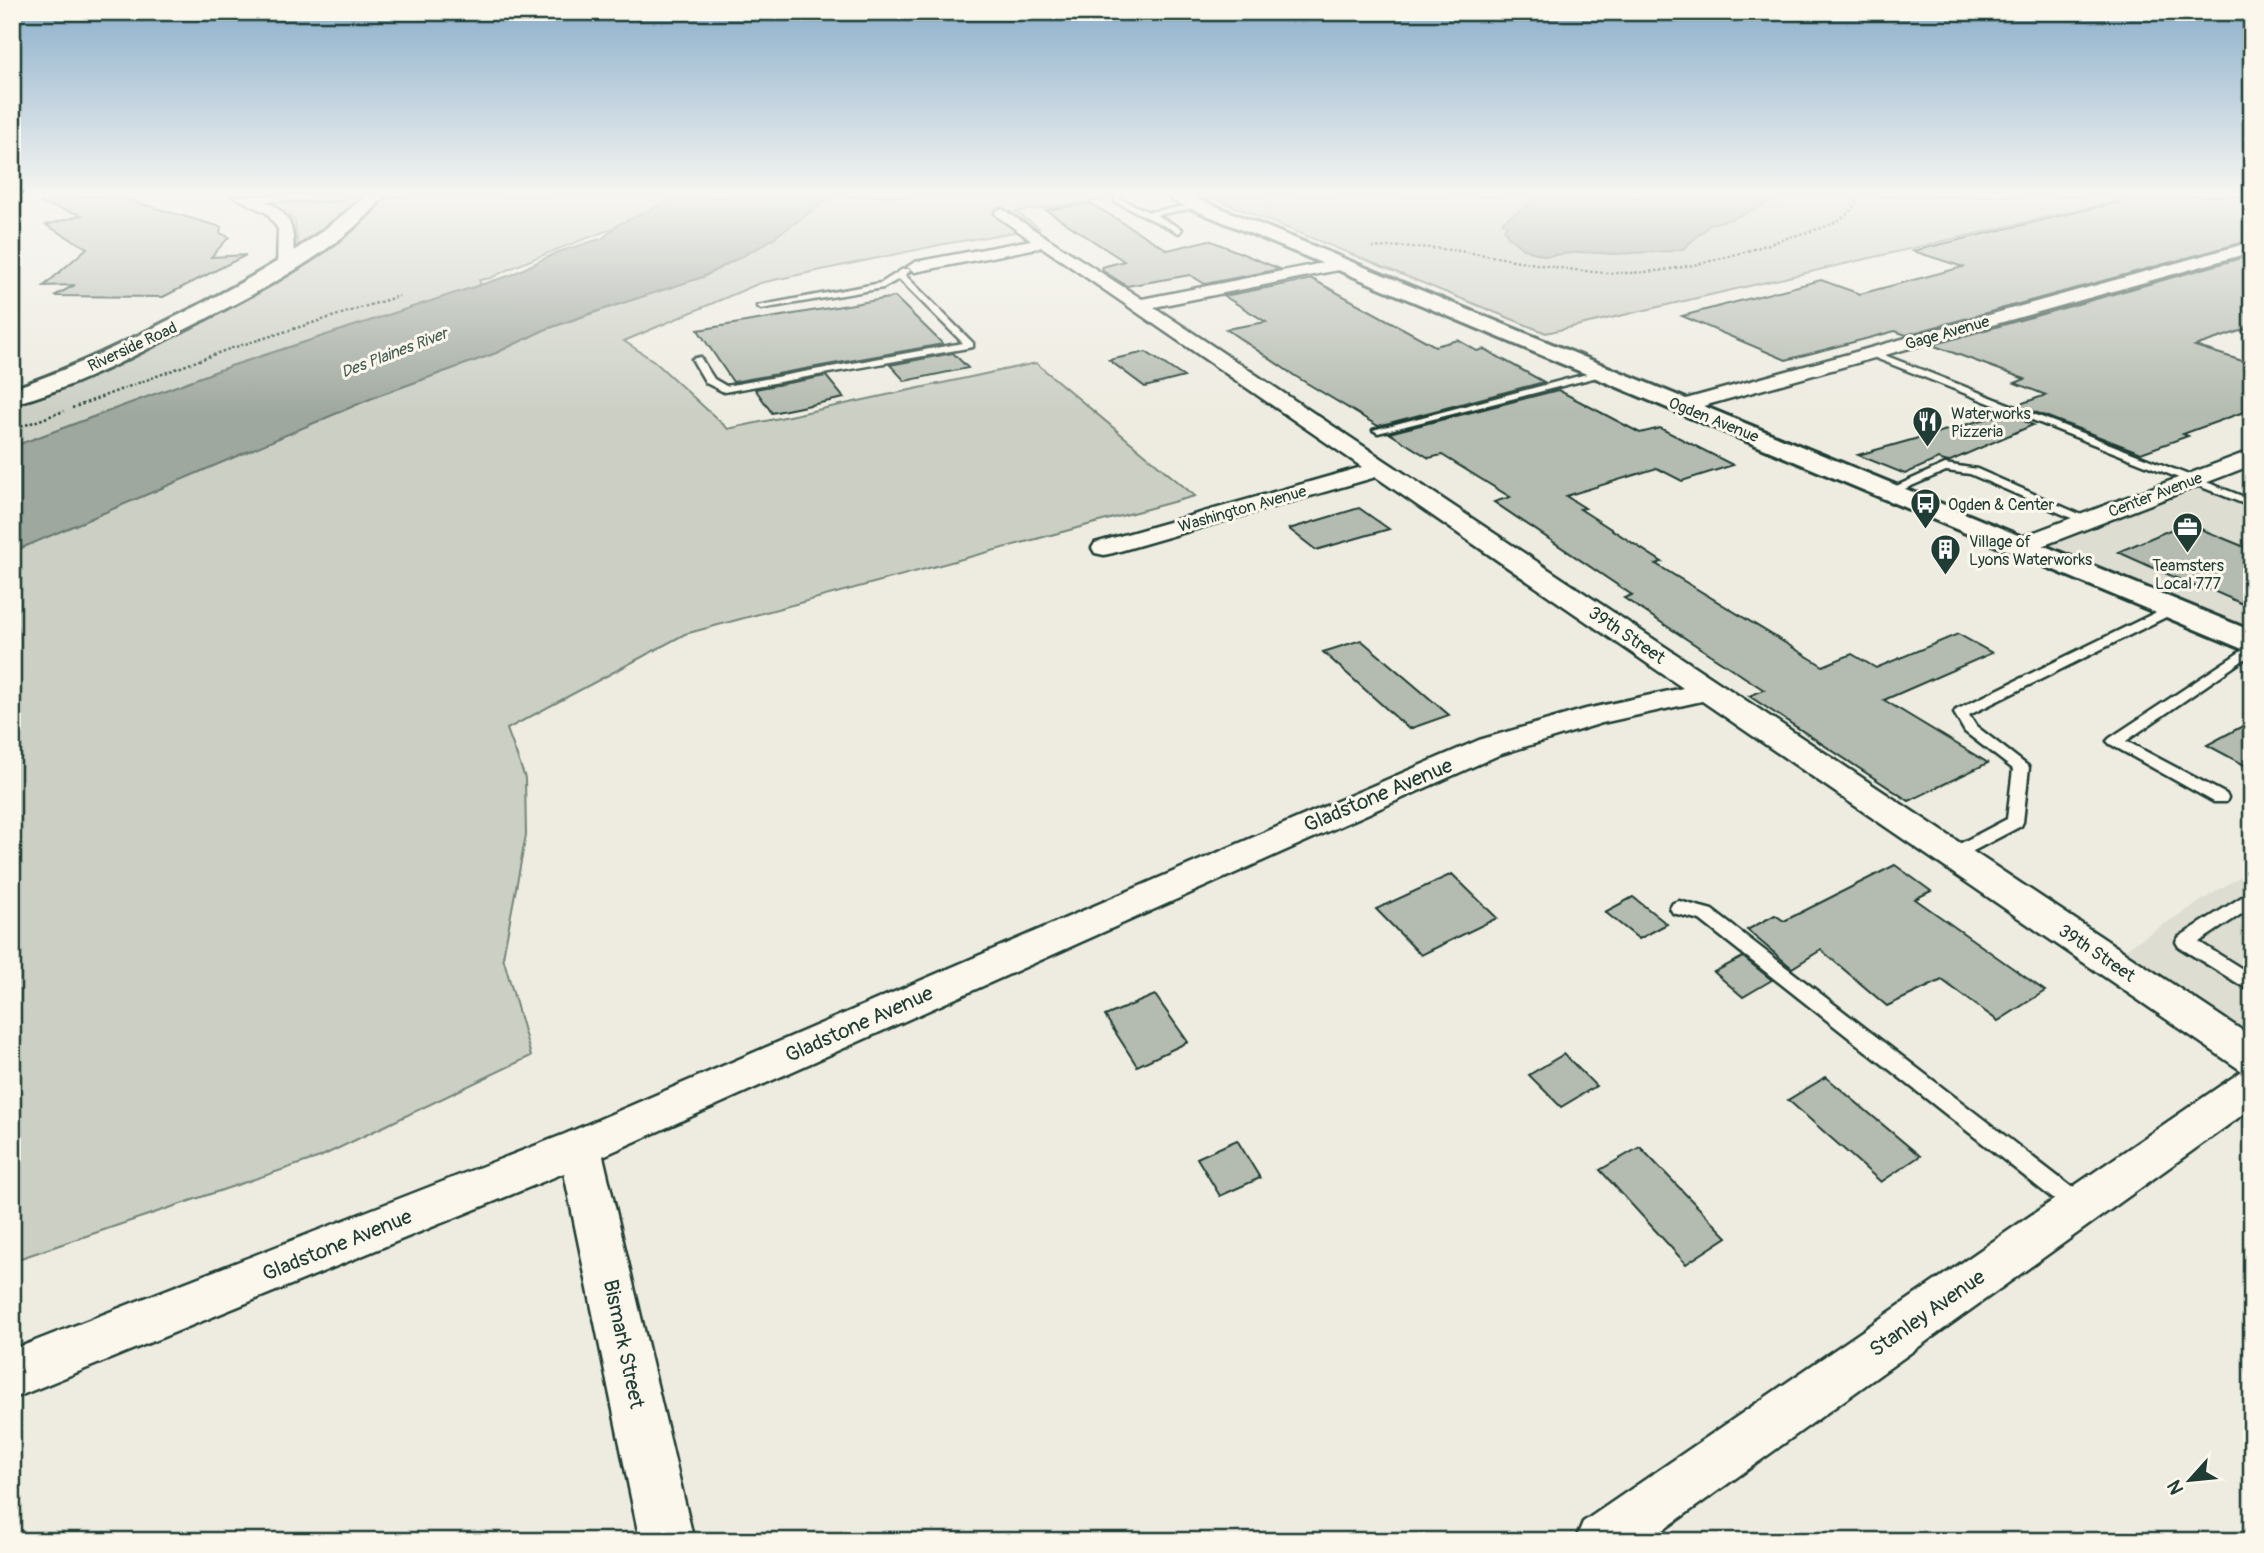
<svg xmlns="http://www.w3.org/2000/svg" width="2264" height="1553" font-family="Pangolin,sans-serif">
	<rect width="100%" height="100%" fill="#eeece1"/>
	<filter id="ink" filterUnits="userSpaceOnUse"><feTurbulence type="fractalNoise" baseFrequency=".0143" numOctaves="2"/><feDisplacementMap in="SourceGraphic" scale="14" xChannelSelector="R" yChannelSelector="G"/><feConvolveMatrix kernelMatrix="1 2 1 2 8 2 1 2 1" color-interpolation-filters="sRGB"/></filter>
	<g filter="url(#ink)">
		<g fill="#ddddd2">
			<path d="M2200 483 2252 504V639L2032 547Z"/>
			<path d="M2252 869V1044L2117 954Z"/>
		</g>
		<g fill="#cbcfc4" stroke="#75867c" stroke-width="2">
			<path d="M358 196H679C621 232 552 246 491 278L479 280 481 285 228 367 12 447V404L300 265 295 221 267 201H313Z"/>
			<path d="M823 196H1128L1016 212 1039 228 944 244 760 283 624 341 654 361 728 429 1036 363 1195 496 685 634 507 729 525 778 526 835 503 957 531 1056 320 1157 12 1261V552L377 396 496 353 544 330 625 302Z"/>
			<path d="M1208 196H2138L1546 333Z"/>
		</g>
		<g fill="#9fa89f" stroke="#6c7d74" stroke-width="2">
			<path d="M680 196H833L765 244 703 277 586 315 544 330 496 353 377 396 12 552V447L228 367 511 275 558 252 603 238 619 224Z"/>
			<path d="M1536 196H1783L1732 219 1711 224 1683 249 1670 251 1615 254 1581 252 1546 256 1523 249 1508 236 1504 229 1507 225 1503 223V221L1527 206Z"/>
		</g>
		<g fill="#b4bbb0" stroke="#1f3d34" stroke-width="2">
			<path d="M43 196H114L221 227 220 233 229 237 211 257 246 255 163 297 54 296 75 285 44 286 87 248 46 225 82 215 41 203Z"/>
			<path d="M2144 196H2252V240L1906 335 1895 331 1786 360 1682 316 1821 280 1860 294 1963 267 1913 251Z"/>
			<path d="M1090 203 1168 250 1209 240 1280 269 1205 284 1190 275 1127 286 1103 271 1102 267 1124 261 1046 210Z"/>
			<path d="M2252 255V327L2195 346 2252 364V409L2183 434 2188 436 2141 453 2017 405 2046 395 2015 383 2025 379 1932 345Z"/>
			<path d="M1312 279 1435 346 1458 340 1477 351 1484 349 1544 382 1378 426 1295 376 1226 329 1266 322 1224 296Z"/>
			<path d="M895 297 943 344 733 382 698 330Z"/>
			<path d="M1146 352 1184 377 1145 387 1109 360Z"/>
			<path d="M953 353 968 368 905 381 890 365Z"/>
			<path d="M826 376 844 398 772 413 755 389Z"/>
			<path d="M1558 390 1640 433 1660 428 1733 465 1682 481 1657 468 1566 496 1585 508 1580 509 1662 562 1656 564 1823 666 1852 654 1876 668 1958 634 1992 653 1884 700 1988 763 1909 801 1749 696 1764 690 1624 598 1632 595 1494 502 1510 497 1442 455 1429 458 1389 433Z"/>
			<path d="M2007 413 2033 425 1948 462 1938 459 1905 474 1858 455Z"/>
			<path d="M1359 508 1389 529 1316 550 1289 529Z"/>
			<path d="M2186 523 2252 550V608L2209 589 2205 591 2118 552Z"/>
			<path d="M1361 640 1449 715 1409 729 1323 652Z"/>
			<path d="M2252 721V769L2207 745Z"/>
			<path d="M1895 865 1931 891 1915 899 2045 991 1998 1021 1942 980 1887 1006 1821 950 1792 968 1747 930 1775 915 1784 921Z"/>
			<path d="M1452 874 1497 918 1421 955 1376 909Z"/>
			<path d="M1633 897 1667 924 1639 939 1605 912Z"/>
			<path d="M1743 957 1772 980 1743 997 1714 972Z"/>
			<path d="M1155 995 1188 1042 1137 1066 1105 1016Z"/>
			<path d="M1564 1054 1596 1086 1561 1107 1529 1075Z"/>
			<path d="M1826 1077 1920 1156 1881 1182 1788 1100Z"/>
			<path d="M1237 1140 1260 1178 1220 1196 1197 1158Z"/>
			<path d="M1640 1147 1727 1237 1686 1264 1600 1170Z"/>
		</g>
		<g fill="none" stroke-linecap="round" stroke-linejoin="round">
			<defs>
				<g id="lane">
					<path d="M1117 197 1149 212 1201 204 1205 206 1156 215 1182 229 1179 233 1114 201Z"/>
					<path d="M903 269H909L910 271 905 275 973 343V347L724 392 706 383 692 359 700 357 714 379 726 386 963 343 899 279 883 288 761 309 757 306 881 283Z"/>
					<path d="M1868 351H1874L2252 500V507L1868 355Z"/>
					<path d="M1602 370 1605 371V375L1378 433 1373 430Z"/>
					<path d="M1945 464 1977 469 2093 520 2091 523H2083L1970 474 1946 471 1893 494H1885L1883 492Z"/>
					<path d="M2171 605 2178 609 2176 612 1969 715 1976 726 2029 767 2023 822 2021 826 1958 859H1946L1944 855 1946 851 2007 819 2013 769 1965 732 1954 713 1956 710Z"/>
					<path d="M2252 644V654L2126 741 2226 794 2228 798 2226 802H2214L2110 744 2107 741 2110 738Z"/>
					<path d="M2248 893 2252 894V907L2199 942 2252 975V992L2179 947 2176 942 2179 937Z"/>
					<path d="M1679 901 1712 910 2087 1199 2090 1206 2087 1213 2079 1216 2071 1213 1700 920 1673 913 1670 908 1673 903Z"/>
				</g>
				<g id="street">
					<path d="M233 196H346L339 200 264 201C297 215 294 236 293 267L285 272 277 267 278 229 267 213Z"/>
					<path d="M1002 209 1142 299 1343 259 1349 261 1351 264 1349 267 1343 269 1154 307 2252 1037V1108L1648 1541H1575L1583 1522 2242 1071 1702 701 1602 723 1501 754 603 1156 694 1541H640L564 1173 12 1399V1350L565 1134 1479 740 1586 709 1683 688 1376 477 1113 553 1104 555 1095 553 1092 548 1095 543 1362 467 1042 247 915 272 907 267 915 262 1031 240 997 216 995 213 997 210Z"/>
					<path d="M2252 242V252L1689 410H1675L1672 406 1675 402Z"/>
					<path d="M2252 450V465L2029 551 2020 553 2011 551 2008 546 2011 541Z"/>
				</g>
				<path id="secondary" d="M365 196H384C343 251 245 299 184 330 130 358 72 389 12 404V389C68 370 121 345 173 318 242 284 308 248 365 196Z"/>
				<path id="primary" d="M1168 196H1191L2252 631V653L1171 200Z"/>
			</defs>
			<use href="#lane" stroke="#1f3d34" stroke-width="5"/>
			<use href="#street" stroke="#1f3d34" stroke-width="5"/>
			<use href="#secondary" stroke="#1f3d34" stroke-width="6"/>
			<use href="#primary" stroke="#1f3d34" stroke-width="6"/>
			<g stroke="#1f3d34" stroke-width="2.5" stroke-dasharray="2.5 2.5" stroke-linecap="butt">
				<path d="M1372 248C1450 241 1517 265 1594 272 1659 278 1726 259 1787 238 1811 230 1842 227 1856 203L1852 196"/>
				<path d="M72 408 226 350 399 296"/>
				<path d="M12 430 64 411"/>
			</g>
			<use href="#lane" fill="#fbf7ec" fill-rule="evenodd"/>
			<use href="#street" fill="#fbf7ec" fill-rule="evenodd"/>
			<use href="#secondary" fill="#fbf7ec" fill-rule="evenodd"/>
			<use href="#primary" fill="#fbf7ec" fill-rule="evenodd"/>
		</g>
	</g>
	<linearGradient id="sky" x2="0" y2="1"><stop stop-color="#8bafcb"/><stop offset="0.47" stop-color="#f7f6f2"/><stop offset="1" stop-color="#f7f6f2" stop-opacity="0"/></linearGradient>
	<rect width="2264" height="413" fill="url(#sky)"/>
	<defs>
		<symbol id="restaurant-pin" viewBox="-11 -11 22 30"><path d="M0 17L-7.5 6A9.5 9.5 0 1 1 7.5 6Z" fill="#1f3d34" stroke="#fbf7ec"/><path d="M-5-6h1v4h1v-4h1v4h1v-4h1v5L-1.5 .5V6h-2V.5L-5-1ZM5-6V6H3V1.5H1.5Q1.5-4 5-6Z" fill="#fff"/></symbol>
		<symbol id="bus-pin" viewBox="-11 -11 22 30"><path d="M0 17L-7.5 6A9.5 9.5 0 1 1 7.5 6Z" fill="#1f3d34" stroke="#fbf7ec"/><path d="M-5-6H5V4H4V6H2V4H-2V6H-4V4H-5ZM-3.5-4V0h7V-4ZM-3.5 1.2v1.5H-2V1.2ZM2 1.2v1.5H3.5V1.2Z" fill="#fff"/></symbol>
		<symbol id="office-pin" viewBox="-11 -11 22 30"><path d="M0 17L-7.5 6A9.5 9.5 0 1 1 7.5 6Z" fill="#1f3d34" stroke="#fbf7ec"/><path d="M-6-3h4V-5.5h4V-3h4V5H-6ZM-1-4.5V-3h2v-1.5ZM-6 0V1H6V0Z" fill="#fff"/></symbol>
		<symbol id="building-pin" viewBox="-11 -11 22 30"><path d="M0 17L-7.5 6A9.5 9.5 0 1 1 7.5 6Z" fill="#1f3d34" stroke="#fbf7ec"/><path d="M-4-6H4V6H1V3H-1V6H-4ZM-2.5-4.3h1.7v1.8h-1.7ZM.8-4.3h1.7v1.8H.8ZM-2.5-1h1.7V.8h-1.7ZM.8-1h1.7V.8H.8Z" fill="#fff"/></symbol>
	</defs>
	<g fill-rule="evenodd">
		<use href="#restaurant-pin" x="1910" y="404" width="35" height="47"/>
		<use href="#bus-pin" x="1908" y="486" width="35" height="47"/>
		<use href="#office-pin" x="2170" y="510" width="35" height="47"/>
		<use href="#building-pin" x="1928" y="532" width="35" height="47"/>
	</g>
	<g text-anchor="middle" stroke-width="6" stroke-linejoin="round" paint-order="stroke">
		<g font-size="16" fill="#1f3d34" stroke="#fbf7ec">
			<text transform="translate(1947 332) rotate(-16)" y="6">Gage Avenue</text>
			<text transform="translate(132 346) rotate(-25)" y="6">Riverside Road</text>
			<text transform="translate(1714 419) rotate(22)" y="6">Ogden Avenue</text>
			<text transform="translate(2155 494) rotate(-21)" y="6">Center Avenue</text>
			<text transform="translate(1242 508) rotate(-16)" y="6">Washington Avenue</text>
		</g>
		<g font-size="16" font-style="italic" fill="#455d54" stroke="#fbf7ec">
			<text transform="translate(394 352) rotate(-21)" y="6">Des Plaines River</text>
		</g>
		<g font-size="16" fill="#1f3d34" stroke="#fbf7ec" text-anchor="start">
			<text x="1951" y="419">Waterworks<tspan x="1951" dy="18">Pizzeria</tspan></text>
			<text x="1948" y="510">Ogden &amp; Center</text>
			<text x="1969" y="547">Village of<tspan x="1969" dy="18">Lyons Waterworks</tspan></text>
			<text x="2188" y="571" text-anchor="middle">Teamsters<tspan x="2188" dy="18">Local 777</tspan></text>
		</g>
		<g font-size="18" fill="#1f3d34" stroke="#fbf7ec">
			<text transform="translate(1627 635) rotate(34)" y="6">39th Street</text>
			<text transform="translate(2097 953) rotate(34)" y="6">39th Street</text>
		</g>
		<g font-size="21" fill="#1f3d34" stroke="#fbf7ec">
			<text transform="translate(1378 795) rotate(-23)" y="7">Gladstone Avenue</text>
			<text transform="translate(859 1024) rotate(-24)" y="7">Gladstone Avenue</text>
			<text transform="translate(337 1245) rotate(-22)" y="7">Gladstone Avenue</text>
			<text transform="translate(1927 1313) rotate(-35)" y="7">Stanley Avenue</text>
			<text transform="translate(624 1344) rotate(78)" y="7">Bismark Street</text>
		</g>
	</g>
	<rect width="2264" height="1553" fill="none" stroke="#fbf7ec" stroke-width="42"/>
	<rect x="21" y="21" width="2222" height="1511" fill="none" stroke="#1f3d34" stroke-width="2.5" filter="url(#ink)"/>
	<g transform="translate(2190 1480) rotate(243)" stroke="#fbf7ec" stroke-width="5" paint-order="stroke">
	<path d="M0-5L12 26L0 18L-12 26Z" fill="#1f3d34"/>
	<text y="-10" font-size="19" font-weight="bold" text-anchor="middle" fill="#1f3d34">N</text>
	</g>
</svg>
